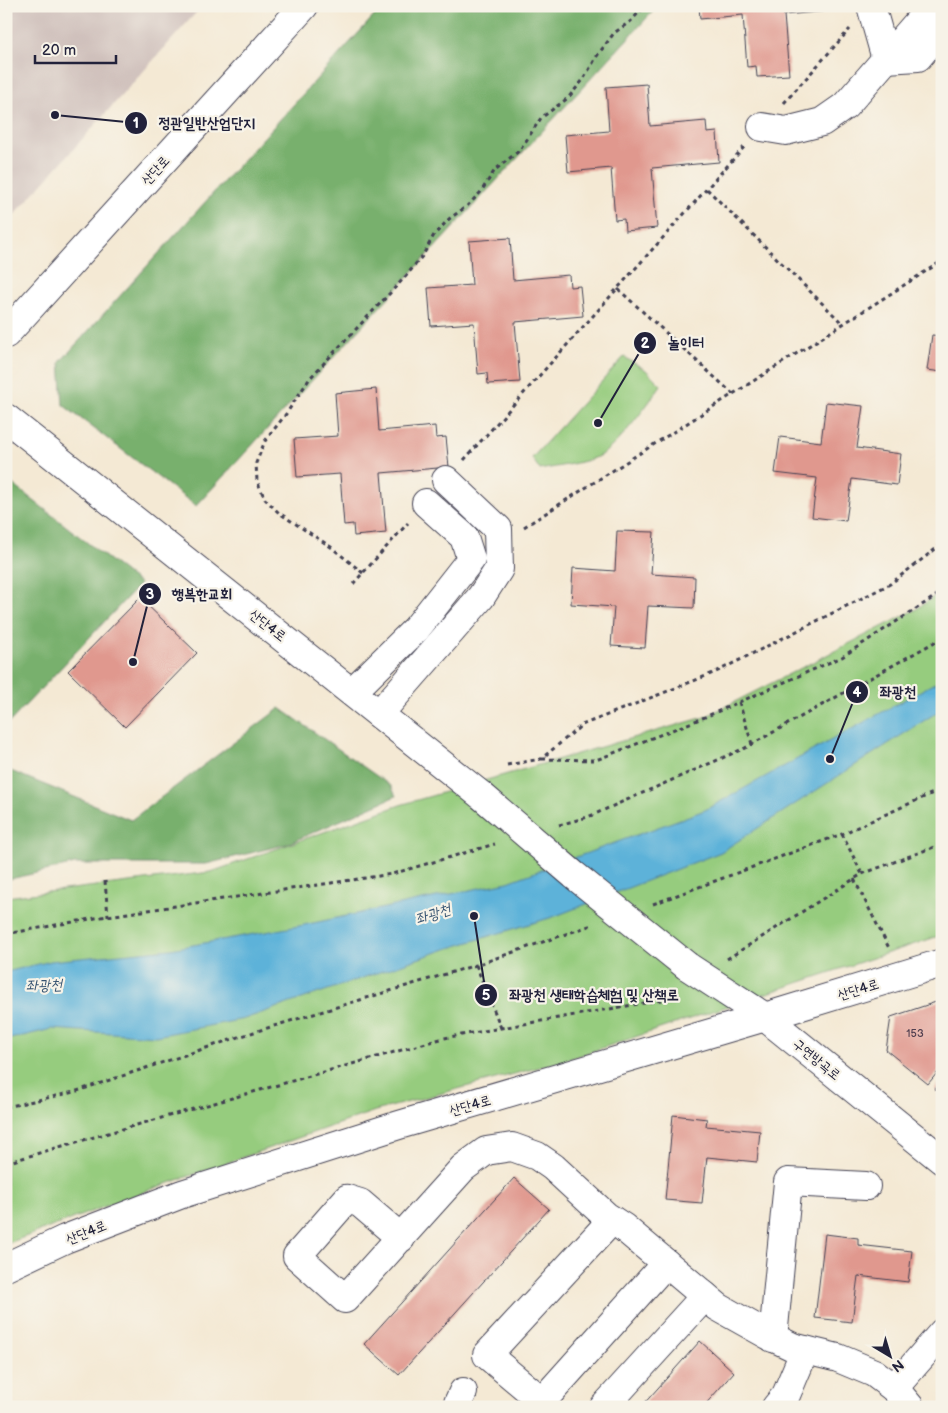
<svg xmlns="http://www.w3.org/2000/svg" width="948" height="1413" font-family="'Balsamiq Sans','Poor Story',sans-serif">
	<rect width="100%" height="100%" fill="#f7f3e8"/>
	<filter id="ink" filterUnits="userSpaceOnUse"><feTurbulence type="fractalNoise" baseFrequency=".02" numOctaves="2"/><feDisplacementMap in="SourceGraphic" scale="10" xChannelSelector="R" yChannelSelector="G"/><feConvolveMatrix kernelMatrix="1 2 1 2 8 2 1 2 1" color-interpolation-filters="sRGB"/></filter>
	<filter id="wash" filterUnits="userSpaceOnUse"><feTurbulence type="fractalNoise" baseFrequency=".0096" numOctaves="4" result="noise"/><feDisplacementMap in="SourceGraphic" scale="20" xChannelSelector="R" yChannelSelector="G"/><feGaussianBlur stdDeviation="1.12" result="paint"/><feColorMatrix in="noise" values="0 0 0 0 0 0 0 0 0 0 0 0 0 0 0 0 0 1.4 0 .05"/><feComposite in="paint" operator="in"/></filter>
	<g filter="url(#wash)">
		<rect width="100%" height="100%" fill="#f4e9d4"/>
		<path fill="#cfc0bb" d="M6 6H202L6 224Z"/>
		<g fill="#96cc7e" stroke="#5c775c">
			<path d="M624 357 646 370 661 385C648 404 617 448 597 457 579 464 558 466 540 470L532 458Z"/>
			<path d="M942 591V935L563 1061 375 1111 138 1194 6 1244V897L211 872 400 805 705 717 915 610Z"/>
		</g>
		<g fill="#78b06d" stroke="#4d6954">
			<path d="M383 6H658L196 506 63 405 60 362Z"/>
			<path d="M6 479 140 584 6 726Z"/>
			<path d="M280 708 391 786 396 796 287 844 206 864H75L6 880V769L131 820Z"/>
		</g>
		<path fill="#5db2d9" stroke="#406a8a" d="M942 679V709L721 852 553 917 446 949 244 1019 156 1036 52 1029 6 1040V972L51 961 171 949 299 926 508 882 705 810Z"/>
		<g id="blocks">
			<g fill="#e0988e">
				<path d="M699 6H851L852 9 784 15 789 75 757 77 756 66 747 67 743 15 700 19Z"/>
				<path d="M647 84 650 126 706 121 707 133 717 132 719 162 652 168 657 228 625 231 624 219 615 220 611 168 568 172 565 135 609 131 606 87Z"/>
				<path d="M510 238 513 280 569 275 570 287 580 286 583 316 515 322 520 382 488 384 487 373 478 374 474 323 431 326 428 288 472 285 469 241Z"/>
				<path d="M932 335 942 336V372L927 370Z"/>
				<path d="M376 389 379 431 435 426 436 438 446 437 449 467 381 473 386 533 354 536 353 524 344 525 340 474 297 477 294 439 338 436 335 393Z"/>
				<path d="M826 402 863 406 857 448 901 454 897 485 852 479 846 521 812 517 817 478 775 473 780 437 821 442Z"/>
				<path d="M617 531 654 532 651 574 695 577 694 608 648 606 645 648 611 646 614 607 571 604 573 568 615 571Z"/>
				<path d="M140 598 197 653 125 727 68 671Z"/>
				<path d="M942 1000V1067L928 1084 886 1050 891 1017Z"/>
				<path d="M942 1081V1095L935 1089Z"/>
				<path d="M673 1115 707 1119 706 1126 760 1131 757 1162 707 1157 702 1203 665 1200Z"/>
				<path d="M514 1178 549 1209 399 1375 364 1344Z"/>
				<path d="M825 1234 858 1238V1245L912 1251 908 1282 858 1276 852 1322 815 1318Z"/>
				<path d="M700 1341 734 1372 703 1407H641Z"/>
			</g>
		</g>
	</g>
	<g filter="url(#ink)">
		<use href="#blocks" fill-opacity="0" stroke="#424052" stroke-width="1"/>
		<g fill="none" stroke-linecap="round" stroke-linejoin="round">
			<defs>
				<g id="minor">
					<path d="M871 6 886 59 918 57 942 28"/>
					<path d="M762 127 786 131 822 122 845 106 932 6"/>
					<path d="M6 334 304 6"/>
					<path d="M6 418 482 796"/>
					<path d="M352 692 416 629 471 559 464 537 426 503"/>
					<path d="M379 714 481 597 499 569 498 529 446 480"/>
					<path d="M687 966 765 1017 942 1160"/>
					<path d="M401 1238 360 1203 347 1199 297 1256 345 1299 463 1168 486 1151 512 1147 537 1156 553 1167 606 1216 623 1227 718 1307 768 1335 793 1347 838 1358 874 1373 894 1388 910 1407"/>
					<path d="M6 1267 65 1239 182 1194 399 1125 765 1017 942 963"/>
					<path d="M773 1338 788 1182 866 1186"/>
					<path d="M894 1388 942 1333"/>
					<path d="M542 1401 487 1355 612 1220"/>
					<path d="M459 1407 458 1403 463 1392"/>
					<path d="M537 1407 666 1263"/>
					<path d="M604 1407 705 1296"/>
					<path d="M776 1407 786 1395 805 1350"/>
				</g>
			</defs>
			<use href="#minor" stroke="#424052" stroke-width="30"/>
			<g stroke="#424052" stroke-width="3" stroke-dasharray="4 4" stroke-linecap="butt">
				<path d="M784 103 850 29"/>
				<path d="M707 189 843 324"/>
				<path d="M618 289 733 394"/>
				<path d="M464 460 745 146"/>
				<path d="M524 527 942 261"/>
				<path d="M363 573 331 547 279 513 265 499 257 481 256 463 265 441 286 414 310 378 406 276 423 255 434 235 449 219 467 206 480 193 495 170 520 150 541 118 568 98 583 80 597 56 614 33 631 21 645 6"/>
				<path d="M353 584 408 523"/>
				<path d="M739 702 752 744"/>
				<path d="M542 759 596 760 705 717 842 657 942 592"/>
				<path d="M507 765 541 759 582 725 716 672 890 584 942 544"/>
				<path d="M559 825 588 817 745 748 942 638"/>
				<path d="M842 834 862 874"/>
				<path d="M854 879 890 950"/>
				<path d="M105 881 108 916"/>
				<path d="M653 904 842 834 942 789"/>
				<path d="M6 934 101 917 392 874 495 844"/>
				<path d="M727 959 862 874 942 844"/>
				<path d="M476 965 501 1028"/>
				<path d="M6 1107 74 1092 254 1032 476 965 592 925"/>
				<path d="M6 1163 66 1145 444 1038 661 1000 676 992"/>
			</g>
			<use href="#minor" stroke="#fff" stroke-width="28"/>
			<defs>
				<path id="minor-bridge" d="M482 796 574 875 687 966"/>
			</defs>
			<use href="#minor-bridge" stroke="#424052" stroke-width="30" stroke-linecap="butt"/>
			<use href="#minor-bridge" stroke="#fff" stroke-width="28"/>
		</g>
	</g>
	<g text-anchor="middle" stroke-width="4.5" stroke-linejoin="round" paint-order="stroke">
		<g font-size="11" fill="#524050">
			<text x="915" y="1037">153</text>
		</g>
		<g font-size="14" fill="#22223b" stroke="#f7f3e8">
			<text transform="translate(155 170) rotate(-48)" y="5">산단로</text>
			<text transform="translate(268 625) rotate(38)" y="5">산단4로</text>
			<text transform="translate(858 989) rotate(-17)" y="5">산단4로</text>
			<text transform="translate(817 1059) rotate(39)" y="5">구연방곡로</text>
			<text transform="translate(470 1105) rotate(-16)" y="5">산단4로</text>
			<text transform="translate(86 1232) rotate(-22)" y="5">산단4로</text>
		</g>
		<g font-size="15" font-style="italic" fill="#375472" stroke="#f7f3e8">
			<text transform="translate(433 914) rotate(-19)" y="5">좌광천</text>
			<text transform="translate(44 985) rotate(-2)" y="5">좌광천</text>
		</g>
	</g>
	<path fill="none" stroke="#22223b" stroke-width="2" d="M55 115L136 123M598 423L645 343M133 662L150 594M830 759L857 692M474 916L486 995"/>
	<g fill="#22223b" stroke="#f7f3e8" stroke-width="2">
		<circle cx="55" cy="115" r="5"/>
		<circle cx="598" cy="423" r="5"/>
		<circle cx="133" cy="662" r="5"/>
		<circle cx="830" cy="759" r="5"/>
		<circle cx="474" cy="916" r="5"/>
		<circle cx="136" cy="123" r="12"/>
		<circle cx="645" cy="343" r="12"/>
		<circle cx="150" cy="594" r="12"/>
		<circle cx="857" cy="692" r="12"/>
		<circle cx="486" cy="995" r="12"/>
	</g>
	<g font-size="15" text-anchor="middle" font-weight="bold" fill="#fff">
		<text x="136" y="128">1</text>
		<text x="645" y="348">2</text>
		<text x="150" y="599">3</text>
		<text x="857" y="697">4</text>
		<text x="486" y="1000">5</text>
	</g>
	<g font-size="15" text-anchor="middle" font-weight="bold" fill="#22223b" stroke="#f7f3e8" stroke-width="4.5" stroke-linejoin="round" paint-order="stroke">
		<text x="207" y="128">정관일반산업단지</text>
		<text x="686" y="348">놀이터</text>
		<text x="202" y="599">행복한교회</text>
		<text x="898" y="697">좌광천</text>
		<text x="594" y="1000">좌광천 생태학습체험 및 산책로</text>
	</g>
	<rect width="948" height="1413" fill="none" stroke="#f7f3e8" stroke-width="25"/>
	<g transform="translate(890 1356) rotate(142)" stroke="#f7f3e8" stroke-width="4" paint-order="stroke">
	<path d="M0-4L9 19L0 12L-9 19Z" fill="#22223b"/>
	<text y="-8" font-size="14" font-weight="bold" text-anchor="middle" fill="#22223b">N</text>
	</g>
	<path d="M35 55v8h81v-8" fill="none" stroke="#22223b" stroke-width="2.5"/>
	<text x="42" y="55" font-size="15" fill="#22223b" stroke="#f7f3e8" stroke-width="4" paint-order="stroke">20 m</text>
</svg>
